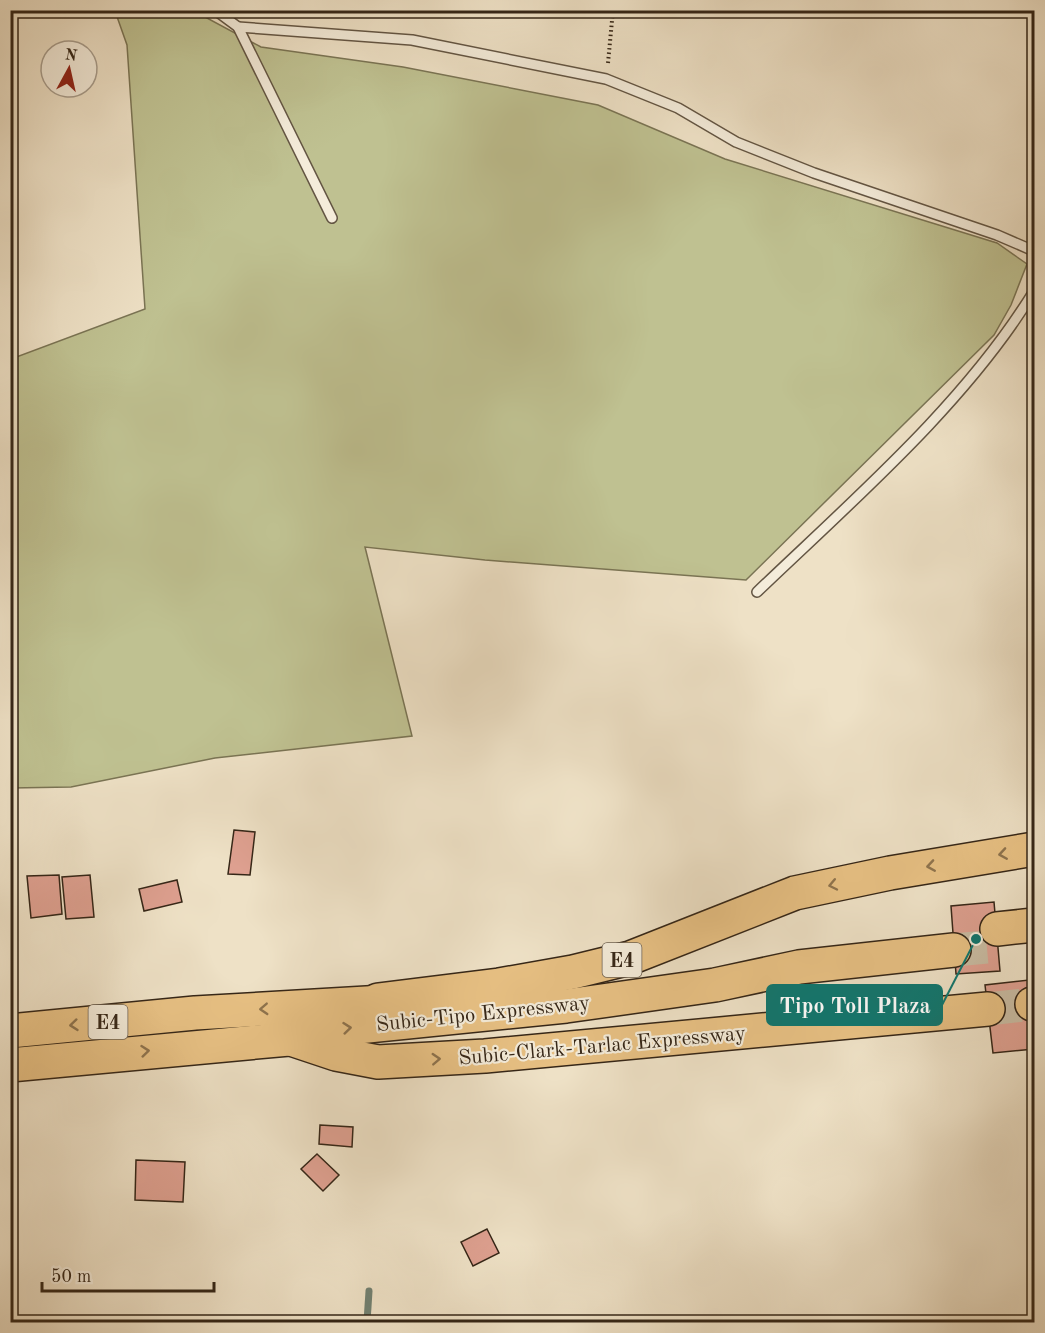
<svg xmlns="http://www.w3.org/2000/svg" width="1045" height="1333" font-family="'Old Standard TT',serif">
	<rect width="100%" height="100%" fill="#eee1c6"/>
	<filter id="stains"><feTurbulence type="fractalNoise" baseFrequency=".00333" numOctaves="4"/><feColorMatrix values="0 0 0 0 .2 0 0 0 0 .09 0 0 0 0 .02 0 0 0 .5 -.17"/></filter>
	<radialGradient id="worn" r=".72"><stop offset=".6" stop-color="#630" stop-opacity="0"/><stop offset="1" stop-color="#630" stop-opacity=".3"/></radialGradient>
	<path fill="#bfc191" stroke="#7a7454" stroke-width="1.5" d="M115 11H194L261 47 403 67 598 105 725 159 997 243 1027 264 1011 305 994 335 746 580 485 560 365 547 412 736 215 758 71 787 11 788V359L145 309 127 45Z"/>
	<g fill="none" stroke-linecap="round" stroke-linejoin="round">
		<path stroke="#728172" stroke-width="7" d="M367 1322 369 1291"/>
	</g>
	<g fill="#dea090" stroke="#352617" stroke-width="1.5">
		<path d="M24 10H61V14L24 12Z"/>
		<path d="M234 830 255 832 250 875 228 874Z"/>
		<path d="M59 875 62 914 31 918 27 876Z"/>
		<path d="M90 875 94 917 66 919 62 877Z"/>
		<path d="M177 880 182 902 144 911 139 889Z"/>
		<path d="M994 902 1000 971 956 974 951 906Z"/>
		<path d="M1029 980 1034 1049 993 1053 985 985Z"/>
		<path d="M320 1125 353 1127 352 1147 319 1144Z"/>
		<path d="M317 1154 339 1175 323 1191 301 1169Z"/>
		<path d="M136 1160 185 1162 183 1202 135 1200Z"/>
		<path d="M487 1229 499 1253 473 1266 461 1242Z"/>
	</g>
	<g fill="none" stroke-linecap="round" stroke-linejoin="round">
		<g stroke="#c9bca3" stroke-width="33" stroke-dasharray="33 16" stroke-linecap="butt">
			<path d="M954 950 998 946"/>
			<path d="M988 1009 1032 1004"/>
		</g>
		<defs>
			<g id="lane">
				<path d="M215 10 238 27 332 218"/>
				<path d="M238 27 412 40 606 79 678 108 736 142 814 173 997 235 1034 251"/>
				<path d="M757 592C852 501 966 403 1034 291"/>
			</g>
			<g id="highway">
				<path d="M997 929 1034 925"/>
				<path d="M378 1000 499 985 573 972 630 958 795 893 890 873 1034 849"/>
				<path d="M1032 1004H1034"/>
				<path d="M10 1031 195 1013 401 1001"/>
				<path d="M291 1039 336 1054 378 1062 485 1056 988 1009"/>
				<path d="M10 1065 289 1039 338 1029 566 1006 715 985 799 967 954 950"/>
			</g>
		</defs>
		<use href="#lane" stroke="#635543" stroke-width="12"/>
		<use href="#highway" stroke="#352617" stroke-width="36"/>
		<path stroke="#352617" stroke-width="4" stroke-dasharray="1.5 3" stroke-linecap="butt" d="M608 63 613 10"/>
		<use href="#lane" stroke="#f4ecda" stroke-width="9"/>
		<use href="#highway" stroke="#e7c083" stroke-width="33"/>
	</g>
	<defs><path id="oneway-chevron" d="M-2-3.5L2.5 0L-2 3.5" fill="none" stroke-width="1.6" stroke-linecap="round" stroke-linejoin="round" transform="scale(1.5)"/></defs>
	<g stroke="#8e734d">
		<use href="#oneway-chevron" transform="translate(1003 854) rotate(171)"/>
		<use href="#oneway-chevron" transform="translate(931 866) rotate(171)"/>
		<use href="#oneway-chevron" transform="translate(833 885) rotate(168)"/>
		<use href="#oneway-chevron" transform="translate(264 1009) rotate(177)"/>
		<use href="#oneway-chevron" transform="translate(74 1025) rotate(174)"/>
		<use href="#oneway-chevron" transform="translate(347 1028) rotate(-6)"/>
		<use href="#oneway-chevron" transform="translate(145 1051) rotate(-6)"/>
		<use href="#oneway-chevron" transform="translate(436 1059) rotate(-3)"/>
	</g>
	<g text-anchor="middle" stroke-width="4.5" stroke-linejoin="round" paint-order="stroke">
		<g fill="#f4ecda" stroke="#6e6152" stroke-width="1.5">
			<rect x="602.5" y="943" width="39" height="34" rx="4.5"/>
			<rect x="88.5" y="1005" width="39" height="34" rx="4.5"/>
		</g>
		<g font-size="20" font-weight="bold" fill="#352617">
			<text x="622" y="967">E4</text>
			<text x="108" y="1029">E4</text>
		</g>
		<g font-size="21" fill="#352617" stroke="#f4ecda">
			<text transform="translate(483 1013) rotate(-6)" y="7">Subic-Tipo Expressway</text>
			<text transform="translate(602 1045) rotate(-5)" y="7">Subic-Clark-Tarlac Expressway</text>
		</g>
	</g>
	<path fill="none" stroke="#0f766e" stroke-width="2" d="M976 939L942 1005"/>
	<circle fill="#0f766e" stroke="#f4ecda" stroke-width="2" cx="976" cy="939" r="6"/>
	<rect fill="#0f766e" stroke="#0f766e" stroke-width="2" x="767" y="985" width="175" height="40" rx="6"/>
	<g font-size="22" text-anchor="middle" font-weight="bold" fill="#fff">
		<text x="855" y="1013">Tipo Toll Plaza</text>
	</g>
	<rect width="1045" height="1333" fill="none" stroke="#eee1c6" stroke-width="36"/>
	<rect x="12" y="12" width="1021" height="1309" fill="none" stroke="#352617" stroke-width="3"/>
	<rect x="18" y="18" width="1009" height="1297" fill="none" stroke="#352617" stroke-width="1.5"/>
	<g transform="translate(69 69) rotate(8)"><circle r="28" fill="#f4ecda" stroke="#a89d8c" stroke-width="1.5"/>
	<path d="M0-4.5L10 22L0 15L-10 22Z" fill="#8f2418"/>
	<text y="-9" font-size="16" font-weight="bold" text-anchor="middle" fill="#352617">N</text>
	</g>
	<path d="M42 1282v9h172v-9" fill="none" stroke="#352617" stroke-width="3"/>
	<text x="51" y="1282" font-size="18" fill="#352617" stroke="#f4ecda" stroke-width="4.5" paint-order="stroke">50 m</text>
	<rect width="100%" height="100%" filter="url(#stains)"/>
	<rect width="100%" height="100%" fill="url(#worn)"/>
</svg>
